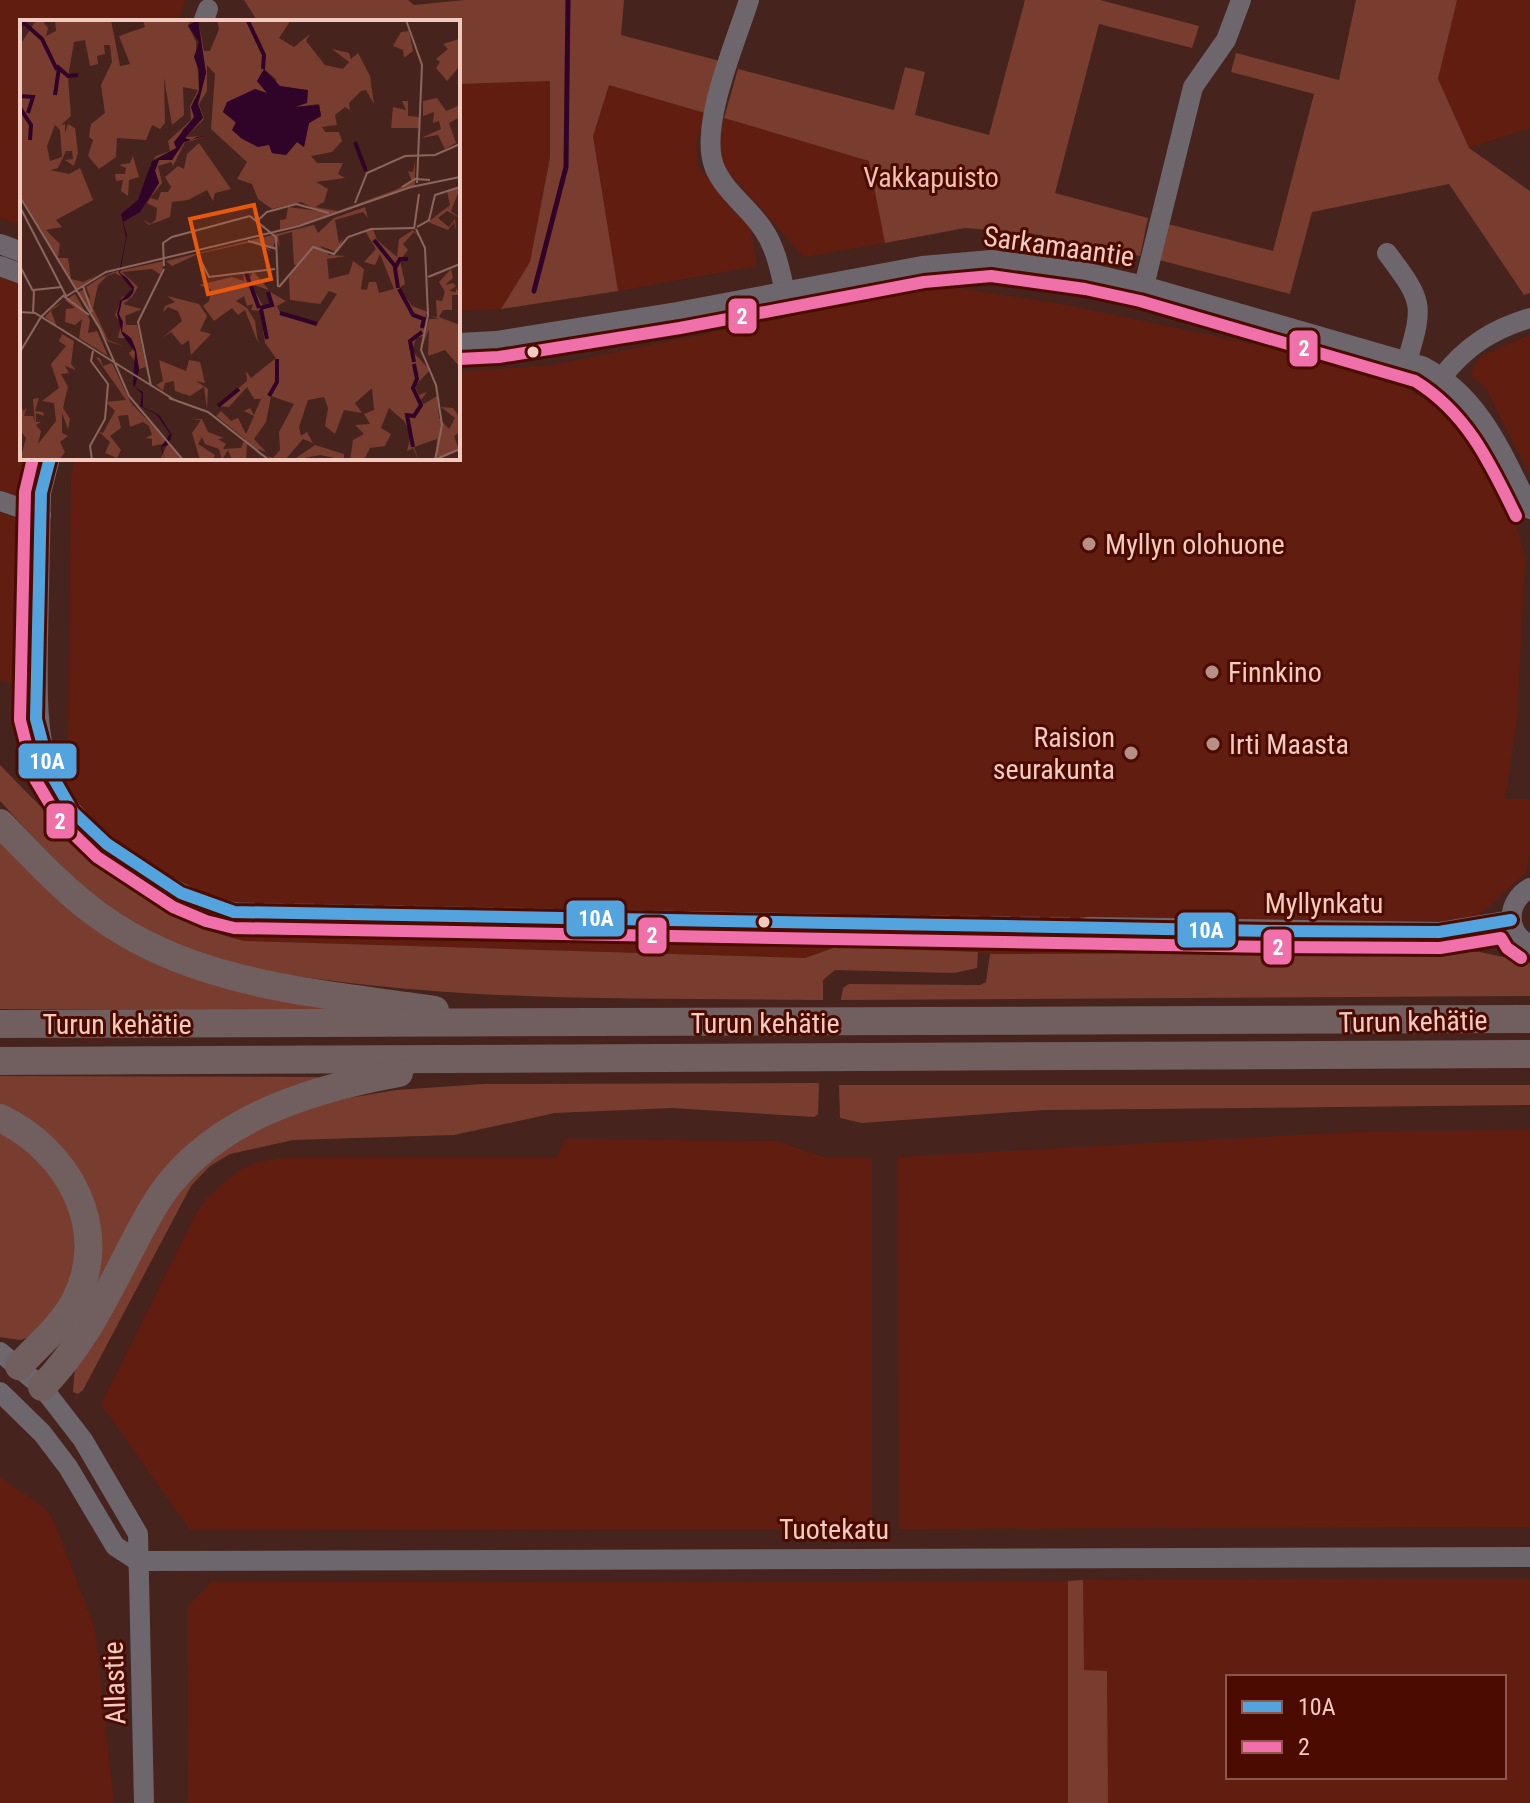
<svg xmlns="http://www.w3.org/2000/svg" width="1530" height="1803" font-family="'Roboto Condensed',sans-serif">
	<rect width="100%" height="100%" fill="#46231c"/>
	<g fill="#611e10" fill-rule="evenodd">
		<path d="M0 0H185L178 22H22V226L0 218Z"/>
		<path d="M1457 0H1530V128L1469 148 1438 79Z"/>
		<path d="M501 80 550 81V158L530 263 501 309 458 311V84Z"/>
		<path d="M609 84 705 113 696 143 698 166 750 227 757 266 618 291 593 136Z"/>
		<path d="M724 118 870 161 885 243 804 257 723 166 718 139Z"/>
		<path d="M0 277 22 286V458H37L31 489 22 498 0 490Z"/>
		<path d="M953 287 1067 305 1332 361 1403 387 1443 410 1463 430 1516 524 1525 558 1517 720 1505 799H1530V850L1526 873 1481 913 1480 952 990 954 836 947 805 958 244 941 205 929 151 898 98 864 67 833 71 475 75 458H458V372L553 365 917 291Z"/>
		<path d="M1530 335V475L1485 387 1471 376 1476 362 1483 355Z"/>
		<path d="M0 512 27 523 31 532 17 685 0 680Z"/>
		<path d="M1530 1130V1527L899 1529 898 1157 1353 1132Z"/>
		<path d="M565 1139 777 1141 823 1157H872V1529L190 1530 101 1404 195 1215 207 1198 238 1171 258 1162 281 1158H557Z"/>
		<path d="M0 1477 45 1508 54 1521 95 1629 114 1803H0Z"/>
		<path d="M1530 1579V1803H1108L1107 1672 1084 1671 1083 1580ZM1228 1677H1504V1777H1228Z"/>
		<path d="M1068 1581V1803H188L187 1607 211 1582Z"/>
	</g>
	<g fill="#793d30">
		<path d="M244 0H408L414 5 465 0H624L621 35 720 61 705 113 609 85 593 136 618 291 501 309 530 262 550 158V81L458 84V22H258Z"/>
		<path d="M1025 0H1100L1199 26 1192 48 1099 24 1055 193 1148 218 1140 256 1029 233 965 228 885 243 869 161 724 118 738 69 894 110 905 67 925 72 915 115 989 135Z"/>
		<path d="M1356 0H1457L1438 79 1469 148 1530 191V293L1524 295 1449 184 1312 212 1290 294 1159 260 1168 224 1273 251 1314 94 1231 72 1236 53 1339 80Z"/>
		<path d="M0 765C70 836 143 917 244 941L805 958 836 947 978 952 977 968 954 973 835 970 823 980V1000C660 998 496 1002 334 981 289 975 241 971 198 956 116 927 57 863 0 801Z"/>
		<path d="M0 837 62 898 339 1011 0 1009Z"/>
		<path d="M1480 952 1530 963V996L841 1000 843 988 849 984 980 985 986 982 990 954Z"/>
		<path d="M0 1076 317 1077 319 1078 228 1119 87 1307 91 1217 0 1108Z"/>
		<path d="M819 1083 818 1114 814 1117 672 1108 555 1113 454 1135 293 1140 230 1154 210 1166 191 1186 83 1390 78 1394 73 1392 75 1367 181 1183 237 1136 326 1102 396 1090 483 1084Z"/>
		<path d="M839 1085H1530V1105L1044 1110 862 1123 840 1118Z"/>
		<path d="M0 1128 39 1155 77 1217 75 1284 33 1336 20 1340 0 1337Z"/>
		<path d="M1083 1580 1084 1670 1107 1671 1108 1803H1068V1581Z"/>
	</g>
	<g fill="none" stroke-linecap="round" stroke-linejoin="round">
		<path stroke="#300328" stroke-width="5" d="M534 291 566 167 568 0"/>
		<g stroke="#603c35" stroke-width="20" stroke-dasharray="20 10" stroke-linecap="butt">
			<path d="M234 912 691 921"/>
			<path d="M840 924 1088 927"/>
		</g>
		<g stroke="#6e666d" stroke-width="20">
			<path d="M749 0C736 42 699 125 714 166 723 190 749 208 763 229 776 248 780 270 785 292"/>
			<path d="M203 22 208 9"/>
			<path d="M0 244 22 252"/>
			<path d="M1387 253C1422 300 1425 303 1407 361"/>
			<path d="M0 266 22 274"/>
			<path d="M1144 286 1193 87 1226 40 1241 0"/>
			<path d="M458 343 496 341 677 312 922 266 991 260 1088 273 1144 286 1422 366C1480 396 1502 453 1530 509"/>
			<path d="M1442 377C1466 346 1493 329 1530 318"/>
			<path d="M50 458 41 493C40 542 39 591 38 640 36 754 38 803 140 869 171 888 198 906 234 912"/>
			<path d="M0 501 41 515"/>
			<path d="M1530 888C1506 902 1505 932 1530 945"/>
			<path d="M691 921 840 924"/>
			<path d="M1088 927 1439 932 1511 920"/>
			<path d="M0 1352 42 1387 83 1440 138 1534 144 1803"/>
			<path d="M0 1392 42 1433 68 1467 115 1546 138 1561"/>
			<path d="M138 1561 1530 1557"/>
		</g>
		<g stroke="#715e5e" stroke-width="28">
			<path d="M0 823C31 854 62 889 98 915 194 986 320 993 435 1010"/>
			<path d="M0 1024 1530 1019"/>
			<path d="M0 1061 1530 1054"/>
			<path d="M0 1118C68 1150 112 1229 75 1301 61 1327 38 1345 19 1366"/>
			<path d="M42 1387C92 1337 116 1272 151 1211 201 1122 305 1090 399 1073"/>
		</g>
		<defs>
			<path id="bus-1" d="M50 458 41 493 36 719 50 772 73 812 107 844 181 893 234 912 1271 931 1439 932 1511 920"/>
			<g id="bus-2">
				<path d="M459 359 499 357 680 328 924 282 991 276 1085 289 1140 301 1415 381C1467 413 1490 463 1516 516"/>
				<path d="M33 458 25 492 20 720 35 779 60 821 97 857 173 907 206 921 234 928 1271 947 1440 948 1501 938 1507 948 1521 958"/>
			</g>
		</defs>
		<use href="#bus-1" stroke="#4b0b01" stroke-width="18"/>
		<use href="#bus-2" stroke="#4b0b01" stroke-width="18"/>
		<use href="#bus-1" stroke="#53a4de" stroke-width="12"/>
		<use href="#bus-2" stroke="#f071aa" stroke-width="12"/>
	</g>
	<g fill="#f2cac0" stroke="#4b0b01" stroke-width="3">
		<circle cx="533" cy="352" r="7"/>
		<circle cx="764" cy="922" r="7"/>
	</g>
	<g fill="#b69087" stroke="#4b0b01" stroke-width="3">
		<circle cx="1089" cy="544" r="8"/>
		<circle cx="1212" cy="672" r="8"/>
		<circle cx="1213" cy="744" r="8"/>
		<circle cx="1131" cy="753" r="8"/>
	</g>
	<g text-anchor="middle" stroke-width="6" stroke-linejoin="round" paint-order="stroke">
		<g font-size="28" fill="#f0c0b4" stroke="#4b0b01">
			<text x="931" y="187">Vakkapuisto</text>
		</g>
		<g font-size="28" fill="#f2cac0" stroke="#4b0b01">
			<text transform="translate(1059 246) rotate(8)" y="10">Sarkamaantie</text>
			<text x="1324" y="913">Myllynkatu</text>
			<text transform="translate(1413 1021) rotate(-1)" y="10">Turun kehätie</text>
			<text x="765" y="1033">Turun kehätie</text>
			<text x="117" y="1034">Turun kehätie</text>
			<text x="834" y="1539">Tuotekatu</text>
			<text transform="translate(114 1683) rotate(-92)" y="10">Allastie</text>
		</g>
		<g font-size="28" fill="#f2cac0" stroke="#4b0b01" text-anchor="start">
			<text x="1105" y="554">Myllyn olohuone</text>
			<text x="1228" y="682">Finnkino</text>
			<text x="1115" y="747" text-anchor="end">Raision<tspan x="1115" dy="32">seurakunta</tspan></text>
			<text x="1229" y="754">Irti Maasta</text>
		</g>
	</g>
	<g transform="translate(20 20)">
		<rect width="440" height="440" fill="#46231c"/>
		<path d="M22 0 28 8 26 16 36 11 35 0H91L100 46 110 44 99 16 125 7 123 0H172L168 5 176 22 179 71 171 87 175 94 174 98 171 102 163 109 160 116 154 122 159 130 164 122 171 120 166 119V115L176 103 183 98 178 84 186 53 178 0 184 31H190L199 9 197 0H271L259 18 274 27 290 14 286 21 305 45 323 49 329 42 312 29 329 33 331 39 338 33 350 56 354 84 346 70 341 71 329 83 330 90 325 87 315 95 317 105 302 107 305 112H319L322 121 312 132 291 136 297 143H323L318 154 325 158 296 162 308 169 304 182 295 187 318 191 375 170 392 161 388 151 393 152 395 141V165L298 200 254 211 260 209V200L266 199 268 187 299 191 281 182 252 189 238 179 232 164 217 159 227 142 191 109 195 54 187 45V71L179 84 184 99 166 117 185 116 172 121 165 122 153 146 151 142 138 146 142 163 130 178 138 180 141 172H148L151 167 145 157 158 146 164 149 167 134 179 123 211 169 195 173 193 181 187 170 168 180 152 182 150 197 129 205 123 200 131 204 136 199 137 188 127 183 139 163 135 150 139 140H152L155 130 129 147 136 136 150 131 148 121 171 100 170 86 178 70 163 67 164 95 152 105 144 58 145 103 140 109 132 105 126 120 97 118 96 137 79 149 68 136 73 120 69 117 71 104 85 93 81 65 92 42 90 25H84L85 34 77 36 78 44 70 46 65 20 54 22 48 57 51 96 41 105 45 104V113L48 104 55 108 58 133 54 146 45 140 53 139 52 131H46L38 148 30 150 49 154 60 148 73 180 36 200 42 207 26 210 40 224 38 238H48L51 259 63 262 78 255 56 269 0 175V25L15 2ZM244 49 256 59 257 69 288 70 287 82 275 87 299 84 301 96 289 103 284 127 277 122 266 135 252 133 249 124 238 127 221 118 213 110 216 103 203 92 207 82 235 70 247 73 237 61ZM35 105 40 110 42 137 30 141 27 126ZM389 11 393 31 384 38 383 30 373 26 381 12ZM439 19 440 46 427 61 416 48 420 42 416 39 428 29 423 24ZM417 78 426 91 440 85V97L429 103 436 123 425 129 418 115 401 118 421 109 419 101 413 103 414 92 403 96V81ZM382 81H388V96L399 97V108H371L373 87 386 90ZM113 136 119 157 109 160 108 176 101 171 103 160 96 161 95 154H105L106 148 99 145 110 143ZM440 168 431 191 440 198 427 191 418 198 429 207 435 199 436 211 434 202 428 210 408 202 430 185 427 171 415 177 432 169ZM345 187 348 198 343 192 315 200 319 223 323 219 317 232 300 226 309 235 326 236 307 239 309 259 329 254 333 241 344 249 341 269 347 270 349 262H356L359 273 374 269 360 234 355 245 344 242 356 229 345 211 355 208H363L353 209 357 220 377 237 379 219 393 210 398 215 399 217 394 212 383 224 388 230 380 240 385 264 379 268 392 286 408 292 402 302 406 310 409 299H419L410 296 417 297 416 280 422 281 425 272 419 262 431 249 433 258 425 265 433 263 436 266 429 271 436 272V268L440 275H432V290H423L419 297 440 305V347L425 330 408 336 409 309 402 327 403 316 396 318 392 331 410 350 395 366 399 375 407 372 400 381 404 384 417 376 419 398 429 409 435 398 421 387 433 388 440 398V412L434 416 439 430 418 439 428 435 416 437 417 419 394 427 399 440 393 428 387 431 391 414 384 401 369 388 361 408 371 414 365 426 350 428 344 440H330L333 420 344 414 335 405 350 404 344 394 354 390 352 368 335 383 342 393 324 390 315 414 305 406 308 388 304 377 288 380 279 407 281 416 287 412 293 423 283 419 265 440H252L247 436 253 438 260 430 259 412 274 384 251 376 246 402 234 419 246 432 238 429 242 437 227 423 226 440H212L208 430 202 440 199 429 185 424 182 417 178 424 195 435 193 440H180L172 413 181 400 171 399H182L188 412 204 418 198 419 206 424 203 429 221 428 225 419 196 396 201 391 211 401 218 398 226 414 234 396 224 391 230 388 234 395 241 379H234L227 367 209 387 197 386 227 361 226 351 231 358 256 338 245 323 240 291 231 290 233 284 227 286 224 276 216 281 227 288 235 301 238 323 225 290 218 295 212 288 194 301 183 286 189 281 191 269 179 265 212 257 224 261 223 253 227 251 229 260 233 251 249 270 231 264 243 286 251 284 250 272 266 281 257 286 260 293 297 304 317 274 309 271 300 284 270 280 269 257 279 244 274 245 272 212 258 216 260 228 256 218 253 229 246 227 253 232 232 222 178 234 152 246 146 241 294 205 298 213 314 198ZM144 241 141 255 132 249 102 252 118 267 112 277 103 284 122 289 105 296 106 305H117L126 347 119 349 115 328V341L109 333 115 327 111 318H98L101 304 95 295 102 277 113 273 109 261 95 253 87 256 78 265 73 288 88 320 105 327 87 321 58 272 63 270 71 280 66 267 80 258 94 252ZM55 274 70 300 68 313 77 311 88 336 59 318 62 299 55 305 45 302 46 289 55 288 45 280 31 291 37 307 25 297 34 287ZM147 276 179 284 187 296 180 311 191 314 171 335 169 320 162 325 151 312 142 318 162 301 158 291 148 287 143 292 145 286 155 282ZM42 314 54 321 51 344 56 350 45 346 49 353 41 354 48 367 43 388 50 399 48 409 42 393V413L48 416 40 422 45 432 39 440H0L6 418 0 410V386L4 391 7 387 4 396H13L15 403 13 379 19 378 15 391 23 392 24 396 16 393V402H21L16 405 21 411 18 424 36 401 34 383 22 381 39 368 31 344 46 326 39 321ZM76 337 80 338 83 346 92 343 111 383 151 425 161 440H140L148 423 132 426V419L125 418 132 415 129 406 123 402 110 407 108 395 98 396 101 408 90 416 101 430 97 438 85 433 90 422 79 412 83 413 95 391 86 382 106 380ZM139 340 166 351 169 340 180 342 185 363 176 361 188 369 187 389 184 367 170 376 155 371 154 361 145 363 143 371 136 365 143 361ZM295 425 324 434V440L300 435 273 440Z" fill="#793d30" fill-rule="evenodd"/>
		<path d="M178 0 186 53 178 84 183 98 165 118 171 120 177 117 183 116H185L164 122 152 140H139L135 151 139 163 120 192 103 202 107 215 100 253 107 258 114 267 113 273 109 278 102 281 99 294 103 302 102 311 111 318 116 330 119 349 115 367 123 372V387L139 395 152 415 148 425 142 427 144 440 141 427 150 414 137 395 120 386 122 374 113 365 115 332 102 314 97 294 100 281 112 269 99 253 106 218 101 194 118 180 132 141 156 128 154 122 174 97 171 87 179 71V51L174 37 179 22 168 6ZM244 49 260 66 288 70 287 83 275 87 299 85 301 96 289 103 284 127 277 122 266 135 252 133 249 125 238 127 221 118 212 110 216 102 203 92 207 82 235 69 247 73 237 61Z" fill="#300328"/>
		<path fill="none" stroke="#300328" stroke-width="4" d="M228 1 244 35 243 49M0 7 3 2 22 19 37 50M35 75 39 48 48 56 58 55M0 76 13 77 8 93M0 88 11 105 10 120M335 122 346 151M354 220 375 246M226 253 239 288M378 268 375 248 380 239H388M379 269 393 295 404 299 402 308M240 288 252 285 248 272M241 289 247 319M260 293 297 304M394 342 390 321 402 312M249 376 257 362V339M198 386 219 369M393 427 387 395 394 396 401 385 393 368 397 359 394 344"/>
		<path fill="none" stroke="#8b665e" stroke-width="2" d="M386 0 402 45 397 163M382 167 395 159 410 160M0 177 80 309 109 376 163 440M335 183 347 153 385 136 415 135 440 124M0 187 46 276M230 196 256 217 258 267M236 202 247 192 276 184 309 193M397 207 409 200 415 175 440 167M394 209 399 174M396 209 405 228 408 295 401 330 416 365 422 405 415 440M228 221 257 229M179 237 189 257 255 249M0 246 13 271M144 246 143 223 152 217 230 196M408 257 440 244M63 266 72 292M259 267 293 227 314 234 328 217 351 209 393 208M0 292 15 293 153 379M13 294 14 270 42 267M69 295 45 277 86 252 279 206 391 167 440 157M0 332 21 297 44 275M131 366 118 302 144 249M149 378 188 392 249 440M72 440 70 426 85 399 88 364 71 341 73 331M414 440 440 429"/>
		<path fill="#e8590c" fill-opacity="0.15" stroke="#e8590c" stroke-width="4" d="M234 185 251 259 188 274 170 199Z"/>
		<rect width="440" height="440" fill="none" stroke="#f2cac0" stroke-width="4"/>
	</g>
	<g stroke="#4b0b01" stroke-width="3">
		<rect x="727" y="297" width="31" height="38" rx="8" fill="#f071aa"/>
		<rect x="1288" y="329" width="31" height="39" rx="8" fill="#f071aa"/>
		<rect x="17" y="742" width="61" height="38" rx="8" fill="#53a4de"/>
		<rect x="45" y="802" width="31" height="38" rx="8" fill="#f071aa"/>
		<rect x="565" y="899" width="61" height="39" rx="8" fill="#53a4de"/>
		<rect x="1176" y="911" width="61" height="38" rx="8" fill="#53a4de"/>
		<rect x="637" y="916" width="31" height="39" rx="8" fill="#f071aa"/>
		<rect x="1262" y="928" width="31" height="38" rx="8" fill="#f071aa"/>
	</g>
	<g font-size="22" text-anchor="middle" font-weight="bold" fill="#fff">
		<text x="742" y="324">2</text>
		<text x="1304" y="356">2</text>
		<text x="47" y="769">10A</text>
		<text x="60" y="829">2</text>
		<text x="596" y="926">10A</text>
		<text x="1206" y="938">10A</text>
		<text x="652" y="943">2</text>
		<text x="1278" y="955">2</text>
	</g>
	<rect x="1226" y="1675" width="280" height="104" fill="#4b0b01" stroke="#8e574d" stroke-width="2"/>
	<rect x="1242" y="1701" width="40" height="12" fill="#53a4de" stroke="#8e574d" stroke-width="2"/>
	<text x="1298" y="1715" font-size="24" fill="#f2cac0">10A</text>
	<rect x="1242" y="1741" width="40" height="12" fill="#f071aa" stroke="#8e574d" stroke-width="2"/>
	<text x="1298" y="1755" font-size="24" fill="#f2cac0">2</text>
</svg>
